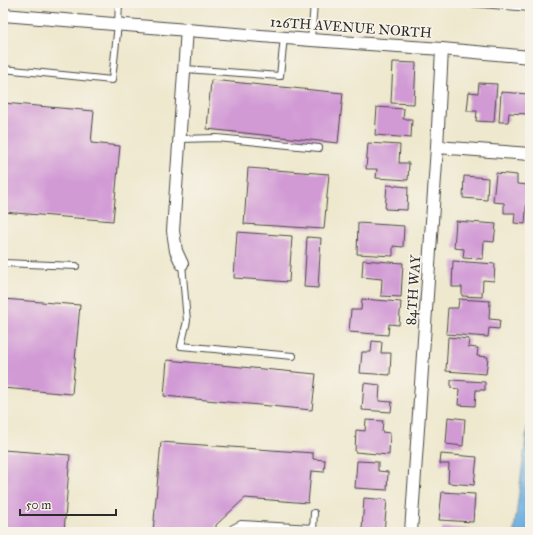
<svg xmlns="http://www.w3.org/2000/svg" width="533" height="535" font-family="'IM FELL Great Primer',serif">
	<rect width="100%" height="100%" fill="#f7f3e8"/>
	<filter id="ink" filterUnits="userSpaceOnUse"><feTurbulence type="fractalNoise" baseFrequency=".025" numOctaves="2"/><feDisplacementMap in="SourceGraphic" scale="8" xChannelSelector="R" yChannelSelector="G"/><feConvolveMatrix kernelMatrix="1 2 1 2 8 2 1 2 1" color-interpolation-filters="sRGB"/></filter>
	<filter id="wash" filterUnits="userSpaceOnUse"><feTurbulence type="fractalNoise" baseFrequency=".012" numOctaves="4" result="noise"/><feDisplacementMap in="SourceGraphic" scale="16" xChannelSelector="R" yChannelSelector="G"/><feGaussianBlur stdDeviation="0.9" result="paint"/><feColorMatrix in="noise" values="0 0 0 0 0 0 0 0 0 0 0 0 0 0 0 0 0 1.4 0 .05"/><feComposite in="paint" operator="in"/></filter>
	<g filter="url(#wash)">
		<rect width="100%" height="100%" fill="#eee8ce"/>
		<path fill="#6cafe1" stroke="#4c6d86" d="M530 407V532H514Z"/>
		<g id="blocks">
			<g fill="#d19ad5">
				<path d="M393 62 416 63 414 104 391 103Z"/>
				<path d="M211 80 343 93 338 143 207 129Z"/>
				<path d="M479 83 497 84 494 122 476 121 477 111H467L469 92 478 93Z"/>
				<path d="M501 92 529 94 528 114 509 113 508 122H499Z"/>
				<path d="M3 103 94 111 91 143 120 146 113 221 3 212Z"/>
				<path d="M377 107 404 109 403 119H412L411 138 375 135Z"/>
				<path d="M368 143 400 145 399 163H409L408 180 376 178 377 169H366Z"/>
				<path d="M248 168 329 174 324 229 244 224Z"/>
				<path d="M496 173 517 175V184L528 185 525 224 514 223 515 213H504V203L493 202Z"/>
				<path d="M464 176 488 178 487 200 463 198Z"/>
				<path d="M387 185 408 187 407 210 385 209Z"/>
				<path d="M456 221 496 224 494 242 484 241 483 259 463 258 464 249 454 248Z"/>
				<path d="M358 223 404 226 403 247 393 246V256L357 254Z"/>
				<path d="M237 232 292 236 289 282 234 278Z"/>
				<path d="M307 237 321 238 318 288 304 287Z"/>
				<path d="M363 260 403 263 401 297 381 296 382 279 362 277Z"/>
				<path d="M453 261 495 264 494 281 483 280 482 297 462 296V287H452Z"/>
				<path d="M3 299 80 305 72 394 3 388Z"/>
				<path d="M362 299 401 302 399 325 389 324 388 335 349 332 351 310H361Z"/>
				<path d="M459 299 490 301 489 319 500 320 499 329 489 328 488 337 446 334 448 308H458Z"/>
				<path d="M448 337 469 339 468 347 478 348 477 356 488 357 486 374 446 371Z"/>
				<path d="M372 341 382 342 381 353H391L390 375 360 373 362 352H371Z"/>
				<path d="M167 360 316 374 312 410 164 396Z"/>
				<path d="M451 380 485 382V390H476L475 406 458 405 459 389 451 388Z"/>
				<path d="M364 383 380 385 379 401 392 402 391 412 362 410Z"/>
				<path d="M448 417 465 419 463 446 446 444Z"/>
				<path d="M366 420 383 421 382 432 390 433 389 455 355 452 356 430 365 431Z"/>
				<path d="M161 442 313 453V459L325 460 324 472 311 471 308 503 245 498 216 525V532H153Z"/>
				<path d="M3 450 70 455 64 532H3Z"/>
				<path d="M441 454 477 457 474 485 448 483 449 464H440Z"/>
				<path d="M357 461 378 462V471L388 472 387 490 355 488Z"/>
				<path d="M442 492 475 494 473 522 439 520Z"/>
				<path d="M364 498 387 500 384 532 362 530Z"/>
				<path d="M442 527 471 529 470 532H442Z"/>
			</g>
		</g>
	</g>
	<g filter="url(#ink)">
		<use href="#blocks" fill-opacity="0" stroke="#484743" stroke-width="1"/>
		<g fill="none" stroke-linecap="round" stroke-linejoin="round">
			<defs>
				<g id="service">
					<path d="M468 3 530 8"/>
					<path d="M311 40 314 3"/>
					<path d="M527 57 530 43"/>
					<path d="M3 69 112 80 118 24 119 3"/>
					<path d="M185 69 280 76 284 37"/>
					<path d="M180 139 217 138 319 148"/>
					<path d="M3 263 76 266"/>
					<path d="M182 264 187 321 181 346 293 356"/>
					<path d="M313 530 314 513"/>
					<path d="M232 532 233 528 241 524 313 528"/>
				</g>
				<g id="minor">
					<path d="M3 15 311 40 442 49 530 57"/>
					<path d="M437 147 530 154"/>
					<path d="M182 264 176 251 173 231 187 29"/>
					<path d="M411 532 437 147 442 49"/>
				</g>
			</defs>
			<use href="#service" stroke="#484743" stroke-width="8"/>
			<use href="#minor" stroke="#484743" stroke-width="14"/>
			<use href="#service" stroke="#fff" stroke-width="6"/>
			<use href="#minor" stroke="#fff" stroke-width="12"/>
		</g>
	</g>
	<g text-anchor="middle" stroke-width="3.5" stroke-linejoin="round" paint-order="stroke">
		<g font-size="14" fill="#2b2b2b" stroke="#f7f3e8">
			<text transform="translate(351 27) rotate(4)" y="5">126TH AVENUE NORTH</text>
			<text transform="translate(413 290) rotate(-86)" y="5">84TH WAY</text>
		</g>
	</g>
	<rect width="533" height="535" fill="none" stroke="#f7f3e8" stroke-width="16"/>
	<path d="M20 509v6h96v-6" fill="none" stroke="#2b2b2b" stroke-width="2"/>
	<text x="26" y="509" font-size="12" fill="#2b2b2b" stroke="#f7f3e8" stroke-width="3" paint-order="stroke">50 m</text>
</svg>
